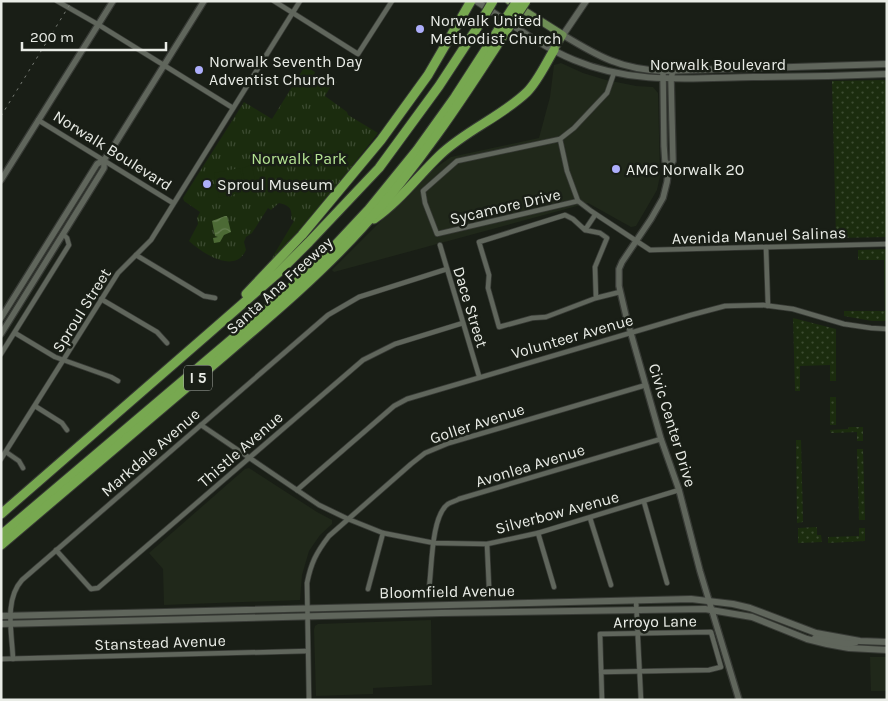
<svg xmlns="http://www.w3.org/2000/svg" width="888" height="701" font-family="Karla,sans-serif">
	<defs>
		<pattern id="grass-dots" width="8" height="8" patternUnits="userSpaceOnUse" patternTransform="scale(1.25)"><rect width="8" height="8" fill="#1b2c0e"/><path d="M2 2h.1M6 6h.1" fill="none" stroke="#3c4b31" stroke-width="1.8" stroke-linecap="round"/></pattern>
		<pattern id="park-tufts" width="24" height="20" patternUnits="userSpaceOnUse" patternTransform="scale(1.25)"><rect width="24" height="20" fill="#1b2c0e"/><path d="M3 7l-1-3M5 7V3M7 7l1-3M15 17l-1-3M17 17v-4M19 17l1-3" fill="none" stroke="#3c4b31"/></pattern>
		<pattern id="water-waves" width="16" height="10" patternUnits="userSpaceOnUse" patternTransform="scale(1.25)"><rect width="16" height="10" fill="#4c6a35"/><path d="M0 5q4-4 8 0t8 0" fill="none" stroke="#667f52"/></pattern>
	</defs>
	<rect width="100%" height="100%" fill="#191e16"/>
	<g fill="#20281a">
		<path d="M561 63 583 73 606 80 636 86 653 87 658 93 660 176 657 190 636 226 631 227 588 203 334 272 332 270 431 171 451 157 539 138 550 97 554 65Z"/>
		<path d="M249 468 317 512 332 520V524L320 535 309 551 302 575 300 600 164 605 163 569 149 553 245 469Z"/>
		<path d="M431 620 432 685 373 688V694L316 696 314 630 315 626 318 624Z"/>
		<path d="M870 657H887V691H871Z"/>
	</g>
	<g fill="url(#grass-dots)">
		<path d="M883 80 887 81V237L836 238 832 81Z"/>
		<path d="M887 249V321H872L844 316V311H885L884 260H858V250Z"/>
		<path d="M793 318 836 329V381H830V365L800 366V391H795Z"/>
		<rect x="830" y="397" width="6" height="28"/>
		<path d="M849 427H863V441H857V432L831 433 830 430 848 429Z"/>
		<path d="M796 440H801L803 522 797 523Z"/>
		<path d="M857 449H863L865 520H859Z"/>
		<path d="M817 527V535H821L822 542 798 543V528Z"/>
		<path d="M859 528H865V541L828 543V537L859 536Z"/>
	</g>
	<path fill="url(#park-tufts)" d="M305 66 315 72 314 75 328 83 332 79 337 82 334 86H331L325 96 347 112 348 115 378 133 313 216 269 263 294 221 291 219C293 208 288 205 279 203L271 210 268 208 252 233 246 237 244 242 246 250C235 275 202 253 189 241L198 224 197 218 200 212 184 201 183 198 244 102 272 119Z"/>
	<g fill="#1b2c0e">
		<path d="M252 165 256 187 246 189 242 168Z"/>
		<path d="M240 168 244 192 219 198 214 173Z"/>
	</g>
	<path fill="url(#water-waves)" d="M225 216H227L231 232 224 235 220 242 214 243 213 238 218 237 215 236 212 221Z"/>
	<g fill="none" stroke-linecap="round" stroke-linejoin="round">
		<defs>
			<g id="minor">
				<path d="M57 1 99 25 233 108"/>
				<path d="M274 1 358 54 392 1"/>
				<path d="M38 120 173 203"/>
				<path d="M560 139 567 171 578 201 591 211 650 250 887 244"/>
				<path d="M578 201 437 234 425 203 423 191 457 161 560 139 574 128 607 93 614 73"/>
				<path d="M585 230 600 233 607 238 595 267 596 298 546 317 532 318 499 327 488 288 489 275 479 242 565 215 573 219 585 230 595 215"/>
				<path d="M440 245 479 376"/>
				<path d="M766 247 768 306"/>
				<path d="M136 255 204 296 215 298"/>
				<path d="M596 298 620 292"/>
				<path d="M101 299 157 332 167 343"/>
				<path d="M15 333 55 357 111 377 118 381"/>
				<path d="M1 354 69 245 67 238 63 234"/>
				<path d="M35 406 62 423 67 430"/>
				<path d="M201 425 319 505 348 519 383 533 434 543 487 544 538 533 679 490"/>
				<path d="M6 452 19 461 23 468"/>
				<path d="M1 459 118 273 151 240 300 1"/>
				<path d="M297 490 394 406 407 399 691 315 725 306 763 305 793 309 844 324 871 328 887 329"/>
				<path d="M644 502 667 583"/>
				<path d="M590 518 611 585"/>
				<path d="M538 533 554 587"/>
				<path d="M487 544 489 587"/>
				<path d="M56 550 91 589 98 588 363 360 395 344 463 323"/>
				<path d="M429 588C432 568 431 516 448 504 451 502 456 501 459 499L661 439"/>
				<path d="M368 589 383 533"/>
				<path d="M636 600 641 700"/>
				<path d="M1 659 308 651"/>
				<path d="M13 659C12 633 4 600 22 580L328 315 359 297 447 269"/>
				<path d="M601 672 709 670 721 667 711 632 600 634 602 700"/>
				<path d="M309 700 307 583C311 563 316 553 329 536L411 464 425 453 449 443 646 385"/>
			</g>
			<g id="tertiary">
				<path d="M663 74 664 146 665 161 669 166 667 182 663 198 651 219 622 262 619 269V286L626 316 661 439 679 490 700 571 739 700"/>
				<path d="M669 166 673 161 671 79 673 70"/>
				<path d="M1 180 113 1"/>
				<path d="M1 318 97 164 104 160 115 144 204 1"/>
				<path d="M1 334 104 168V160"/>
			</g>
			<g id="secondary">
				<path d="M476 1C507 21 540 46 574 60 633 85 692 78 754 77 798 77 842 76 887 74"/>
				<path d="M586 1 563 35C599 57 621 69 663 71L887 64"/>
				<path d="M1 616 691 599 733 604 750 608 816 633 860 641 887 642"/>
				<path d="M1 624 441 613 705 609 752 617 807 639 827 644 849 648 887 650"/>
				<path d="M815 638 848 644 856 642"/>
			</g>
			<path id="primary" d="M509 1 563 35 554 50"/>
			<g id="motorway">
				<path d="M374 219C400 201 418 176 440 155 466 130 501 117 527 92 538 81 546 63 554 50"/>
				<path d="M246 294 302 235 381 140 428 75 471 1"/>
				<path d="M1 514 208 334 279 272 309 242 379 168 439 86 477 28"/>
				<path d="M1 535 271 306 325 256 369 209 417 150 455 97 497 32"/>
				<path d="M1 545C70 487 138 429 206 371 260 325 315 280 362 228 416 169 460 103 503 36"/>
			</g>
		</defs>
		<use href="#minor" stroke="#373a35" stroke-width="6"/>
		<use href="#tertiary" stroke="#373a35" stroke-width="8"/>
		<use href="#secondary" stroke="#373a35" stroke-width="8"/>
		<use href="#primary" stroke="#373a35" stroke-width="9"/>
		<use href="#motorway" stroke="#373a35" stroke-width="11"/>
		<use href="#minor" stroke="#60665c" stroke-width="4.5"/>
		<use href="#tertiary" stroke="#60665c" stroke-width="5.5"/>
		<use href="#secondary" stroke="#60665c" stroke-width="6"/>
		<use href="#primary" stroke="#6e8e55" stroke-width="7"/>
		<use href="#motorway" stroke="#77a850" stroke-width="9"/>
		<path stroke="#787c75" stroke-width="1" stroke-dasharray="2.5 5" stroke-linecap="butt" d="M1 116 72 1"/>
		<defs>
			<g id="motorway-bridge">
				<path d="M477 28 493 1"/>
				<path d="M497 32 517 1"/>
				<path d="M503 36 526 1"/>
			</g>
		</defs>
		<use href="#motorway-bridge" stroke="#373a35" stroke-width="11" stroke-linecap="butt"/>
		<use href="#motorway-bridge" stroke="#77a850" stroke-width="9"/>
	</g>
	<g fill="#adaefb" stroke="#191e16" stroke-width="2">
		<circle cx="420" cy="29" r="5"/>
		<circle cx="199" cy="70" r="5"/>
		<circle cx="616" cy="169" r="5"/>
		<circle cx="207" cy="184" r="5"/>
	</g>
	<g text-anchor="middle" stroke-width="5" stroke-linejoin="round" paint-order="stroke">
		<rect fill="#191e16" stroke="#abaea8" stroke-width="1" x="184" y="365.5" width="28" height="25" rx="4"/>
		<g font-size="15" font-weight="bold" fill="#e9ece6">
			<text x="198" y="383">I 5</text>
		</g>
		<g font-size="16" fill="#e9ece6" stroke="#191e16" text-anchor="start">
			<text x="430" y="26">Norwalk United<tspan x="430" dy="18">Methodist Church</tspan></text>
			<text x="209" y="67">Norwalk Seventh Day<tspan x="209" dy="18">Adventist Church</tspan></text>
			<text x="626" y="175">AMC Norwalk 20</text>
			<text x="217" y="190">Sproul Museum</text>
		</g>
		<g font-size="16" fill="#e9ece6" stroke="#191e16">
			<text x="718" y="70">Norwalk Boulevard</text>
			<text transform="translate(113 150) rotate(32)" y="6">Norwalk Boulevard</text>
			<text transform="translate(505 206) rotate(-13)" y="6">Sycamore Drive</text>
			<text transform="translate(759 235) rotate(-2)" y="6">Avenida Manuel Salinas</text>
			<text transform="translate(279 285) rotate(-42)" y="6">Santa Ana Freeway</text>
			<text transform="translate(471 307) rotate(73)" y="6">Dace Street</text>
			<text transform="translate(81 310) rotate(-58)" y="6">Sproul Street</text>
			<text transform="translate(572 336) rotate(-16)" y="6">Volunteer Avenue</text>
			<text transform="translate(477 423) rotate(-18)" y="6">Goller Avenue</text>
			<text transform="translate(673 425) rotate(73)" y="6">Civic Center Drive</text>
			<text transform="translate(240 449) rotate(-41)" y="6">Thistle Avenue</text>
			<text transform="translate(150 452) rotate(-41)" y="6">Markdale Avenue</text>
			<text transform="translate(530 465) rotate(-17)" y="6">Avonlea Avenue</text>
			<text transform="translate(557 512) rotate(-15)" y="6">Silverbow Avenue</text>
			<text transform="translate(447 591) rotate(-1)" y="6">Bloomfield Avenue</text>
			<text transform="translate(655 621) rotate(-1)" y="6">Arroyo Lane</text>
			<text transform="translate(160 642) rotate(-2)" y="6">Stanstead Avenue</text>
		</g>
		<g font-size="16" fill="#b5e494" stroke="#191e16">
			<text x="299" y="164">Norwalk Park</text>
		</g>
	</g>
	<rect width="888" height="701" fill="none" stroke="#e9ece6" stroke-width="5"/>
	<path d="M22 42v8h144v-8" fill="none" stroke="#e9ece6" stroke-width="2.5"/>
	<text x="30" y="42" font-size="15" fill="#e9ece6" stroke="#191e16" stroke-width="4" paint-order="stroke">200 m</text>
</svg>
